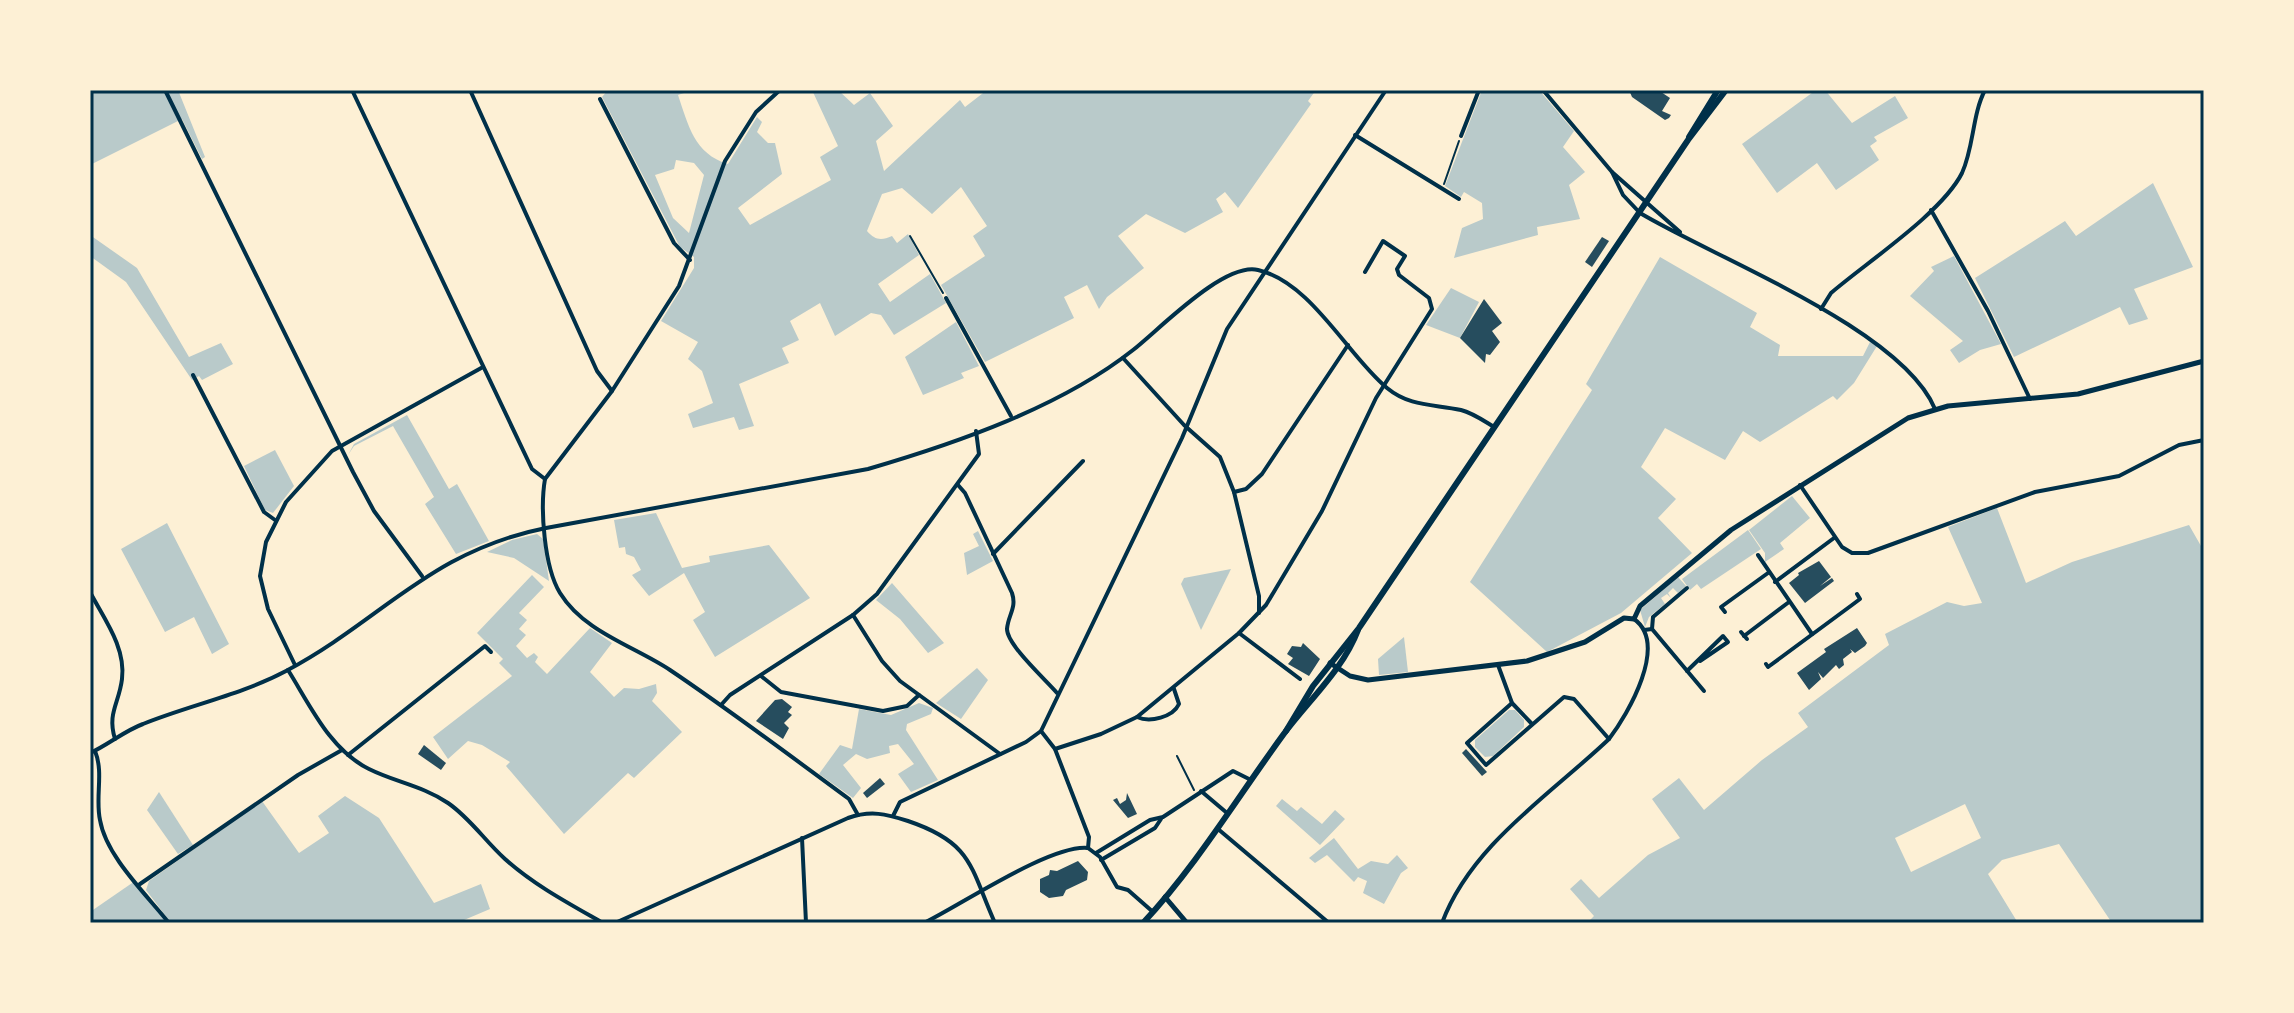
<svg xmlns="http://www.w3.org/2000/svg" width="2294" height="1013" font-family="'Sofia Sans Condensed',sans-serif">
	<rect width="100%" height="100%" fill="#fdf0d5"/>
	<g fill="#b9caca" fill-rule="evenodd">
		<path d="M90 90H178L205 157 202 159 182 119 90 165Z"/>
		<path d="M608 90H693L678 95C688 124 694 154 728 164L757 117 762 122 757 132 768 143H775L782 174 738 208 750 225 831 180 820 157 838 146 812 90H838L854 105 870 93 893 126 876 141 884 171 960 100 965 107 987 90H1316L1308 101 1311 104 1238 208 1225 192 1216 199 1223 212 1185 233 1146 214 1118 236 1144 268 1107 297 1099 309 1087 285 1064 297 1074 318 985 362 941 285 985 256 973 236 987 226 961 187 932 214 902 188 882 194 867 231C875 240 881 241 892 236L897 243 908 234 919 255 878 284 890 302 930 274 946 303 894 335 881 315 871 313 835 336 820 303 790 321 799 340 782 348 789 363 739 384 754 426 739 430 734 417 693 428 688 414 713 403 702 371 688 359 698 342 661 321 694 268V257L680 247 602 97ZM676 160 694 163 704 175 689 233 673 218 655 175 674 169Z"/>
		<path d="M1482 90H1539L1574 131 1563 147 1585 172 1569 185 1580 219 1537 227 1538 235 1454 258 1462 228 1483 219 1482 203 1464 192 1461 197 1445 186Z"/>
		<path d="M1816 90H1825L1852 123 1895 96 1908 118 1874 137 1877 141 1870 146 1879 160 1836 190 1817 163 1777 193 1742 144Z"/>
		<path d="M2153 183 2193 267 2134 289 2148 319 2129 325 2120 307 2014 357 1975 278 2065 221 2076 236Z"/>
		<path d="M90 235 137 268 189 357 221 343 233 364 202 380 199 376 192 380 126 282 90 256Z"/>
		<path d="M1954 256 2001 344 1980 350 1959 363 1950 350 1963 341 1910 296 1934 271 1931 267Z"/>
		<path d="M1660 257 1757 313 1750 327 1780 345 1778 356H1863L1870 342 1877 346 1854 383 1837 400 1833 396 1760 442 1743 431 1725 460 1665 428 1641 467 1676 499 1658 518 1692 553 1621 613 1547 652 1470 582 1592 390 1586 384Z"/>
		<path d="M1451 288 1479 302 1460 338 1426 325Z"/>
		<path d="M956 322 979 366 961 373 964 378 923 395 905 357Z"/>
		<path d="M407 415 449 489 457 484 489 541 456 554 425 504 434 497 393 426 354 446 348 455 354 444Z"/>
		<path d="M275 450 294 486 273 513 265 510 244 466Z"/>
		<path d="M1792 496 1810 518 1780 543 1784 549 1765 562V553L1749 530Z"/>
		<path d="M1997 508 2026 583 2072 562 2189 525 2201 546 2204 541V923H2112L2059 844 2002 860 1988 874 2018 923H1587L1594 916 1570 889 1581 879 1599 898 1648 855 1680 838 1652 799 1679 778 1704 810 1762 760 1808 727 1798 713 1889 645 1885 634 1947 602 1964 606 1982 603 1948 527ZM1965 804 1981 838 1911 872 1895 838Z"/>
		<path d="M656 513 682 568 710 562 709 556 769 545 810 598 715 657 693 620 705 612 684 573 649 596 632 575 641 570 634 557 626 554 625 547 619 548 614 520Z"/>
		<path d="M167 523 229 644 212 654 194 617 165 632 121 549Z"/>
		<path d="M1748 530 1761 549 1701 589 1697 584 1690 590 1682 579Z"/>
		<path d="M978 531 993 561 967 575 964 553 979 546 973 534Z"/>
		<path d="M537 534 543 539 549 581 514 558 487 552 512 540Z"/>
		<path d="M1231 569 1202 628 1201 630 1181 584 1184 578Z"/>
		<path d="M532 575 544 587 519 613 527 620 519 629 526 635 516 646 527 658 534 653 538 657 535 662 547 674 590 628 612 643 590 672 614 697 624 688 639 689 656 684 657 693 652 701 682 732 634 778 628 773 564 834 506 766 510 762 482 745 468 741 448 759 433 737 512 676 499 663 503 659 477 633Z"/>
		<path d="M1678 577 1686 586 1678 593 1673 588 1668 593 1671 598 1667 594 1661 598 1665 604 1649 617 1645 627 1640 610Z"/>
		<path d="M892 583 944 643 928 653 900 619 876 600Z"/>
		<path d="M1404 637 1408 672 1379 675 1378 659Z"/>
		<path d="M977 668 988 680 961 719 936 703Z"/>
		<path d="M919 703 933 708 931 714 907 724 906 730 938 780 911 792 898 774 914 764 898 744 889 746 890 753 867 759 856 754 843 765 861 788 853 798 819 774 840 745 852 749 859 709 891 715Z"/>
		<path d="M1509 710H1515L1524 720V727L1493 756 1485 757 1475 747V740Z"/>
		<path d="M159 792 193 845 178 854 147 810Z"/>
		<path d="M345 796 379 818 434 903 481 884 490 909 457 923H171L146 890 149 881 262 801 299 853 329 833 318 816Z"/>
		<path d="M1282 799 1297 811 1301 807 1322 824 1335 810 1345 819 1320 845 1276 806Z"/>
		<path d="M1334 838 1358 869 1371 861 1388 864 1397 855 1408 868 1401 873 1384 904 1363 893 1367 881 1358 877 1354 882 1327 855 1315 863 1309 858Z"/>
		<path d="M135 881 168 923H90V912Z"/>
	</g>
	<g fill="#264d5e">
		<path d="M1629 90H1658L1670 98 1662 111 1671 115 1669 118 1665 120 1632 97Z"/>
		<path d="M1602 237 1609 241 1592 267 1585 262Z"/>
		<path d="M1484 299 1502 323 1492 331 1500 342 1490 355 1486 354 1485 363 1460 338Z"/>
		<path d="M1819 561 1831 577 1820 586 1832 578 1834 581 1805 603 1789 583 1799 575 1798 573Z"/>
		<path d="M1857 628 1867 643 1865 646 1855 653 1850 649 1852 652 1843 659 1844 665 1839 669 1836 665 1823 678 1818 672 1821 679 1809 690 1797 673 1826 652 1824 649Z"/>
		<path d="M1303 643 1320 659 1309 676 1288 664 1293 658 1287 654 1292 646 1301 647Z"/>
		<path d="M782 699 792 707 788 712 792 715 784 723 789 728 783 739 756 721 775 700Z"/>
		<path d="M424 745 446 763 441 770 418 754Z"/>
		<path d="M1466 749 1487 772 1482 776 1462 753Z"/>
		<path d="M880 778 885 784 867 798 863 793Z"/>
		<path d="M1127 793 1137 814 1128 818 1113 800 1117 798 1120 804 1126 800Z"/>
		<path d="M1078 861 1088 872 1087 880 1066 890 1063 896 1049 898 1040 892V879L1049 875 1050 870 1057 871Z"/>
	</g>
	<g fill="none" stroke-linecap="round" stroke-linejoin="round">
		<g stroke="#003049" stroke-width="2">
			<path d="M1444 184 1459 141"/>
			<path d="M910 236 943 293"/>
			<path d="M1177 756 1194 790"/>
		</g>
		<g stroke="#003049" stroke-width="4">
			<path d="M165 90 353 472 374 511 422 576"/>
			<path d="M352 90 532 469 545 479"/>
			<path d="M470 90 597 371 612 391"/>
			<path d="M780 90 756 112 725 161 679 286 612 391 545 479C540 508 544 567 560 593 584 632 634 646 670 670 731 711 789 755 849 799L858 815"/>
			<path d="M1543 90 1612 172"/>
			<path d="M600 99 674 243 690 260"/>
			<path d="M1355 135 1459 199"/>
			<path d="M1461 136 1479 90"/>
			<path d="M1931 210 1988 311 2030 399"/>
			<path d="M1680 232 1612 172 1623 195 1640 213C1715 258 1902 329 1935 409"/>
			<path d="M946 298 1011 416"/>
			<path d="M1821 309 1831 293C1867 262 1942 213 1962 173 1974 147 1972 115 1985 90"/>
			<path d="M1123 358 1184 425 1220 457 1234 492 1259 596V613"/>
			<path d="M193 375 264 512 275 520"/>
			<path d="M958 485 965 493 1012 593C1017 608 1008 615 1007 629 1007 645 1046 680 1057 693"/>
			<path d="M1800 485 1842 547 1852 553H1868L2035 492 2119 476 2179 445 2204 440"/>
			<path d="M1234 492 1246 489 1262 474 1348 345"/>
			<path d="M993 554 1083 461"/>
			<path d="M1758 555 1812 634"/>
			<path d="M1775 582 1834 538"/>
			<path d="M90 592C104 619 126 647 122 679 119 704 107 713 115 739"/>
			<path d="M1725 612 1721 607 1768 573"/>
			<path d="M853 615 882 661 900 681 1000 754"/>
			<path d="M1652 629 1653 617 1687 588"/>
			<path d="M1644 630 1652 629 1704 691"/>
			<path d="M1741 632 1747 639"/>
			<path d="M1239 633 1300 679"/>
			<path d="M1744 636 1789 602"/>
			<path d="M1766 664 1768 667 1852 605 1860 599 1857 594"/>
			<path d="M295 665 268 609 260 576 266 542 286 502 332 451 483 367"/>
			<path d="M1498 665 1512 703 1532 724"/>
			<path d="M288 670C310 705 330 750 369 769 395 782 423 786 448 803 470 818 485 841 505 859 534 885 568 903 603 923"/>
			<path d="M1687 671 1723 636 1728 642 1700 661"/>
			<path d="M761 676 781 692 883 711 907 706 919 695"/>
			<path d="M1512 703 1467 743 1486 765 1564 697 1574 699 1609 739"/>
			<path d="M721 705 730 695 853 615 877 594 979 454 976 431"/>
			<path d="M1137 717C1150 723 1173 717 1179 704L1174 689"/>
			<path d="M1041 731 1055 749 1089 837 1088 848"/>
			<path d="M1055 749 1101 734 1137 717 1239 633 1266 605 1322 511 1376 398 1432 309 1429 298 1399 275 1397 269 1405 256 1383 241 1365 272"/>
			<path d="M95 751C104 773 95 797 100 820 106 856 146 894 169 923"/>
			<path d="M90 753C108 745 124 731 143 724 190 705 241 695 286 671 382 620 430 551 546 528L868 469C957 443 1061 407 1133 350 1161 328 1224 262 1258 270 1311 282 1348 356 1387 388 1410 407 1434 404 1461 410 1473 413 1484 421 1494 427"/>
			<path d="M348 755 485 646 491 652"/>
			<path d="M1201 791 1227 813"/>
			<path d="M893 816 900 802 1026 742 1041 731 1182 438 1227 329 1386 90"/>
			<path d="M1218 829 1329 923"/>
			<path d="M802 838 806 923"/>
			<path d="M1088 848 1100 857 1117 887 1128 890 1153 912"/>
			<path d="M1096 853 1150 820 1163 817 1233 771 1251 780"/>
			<path d="M1101 860 1155 828 1161 819"/>
			<path d="M140 884 298 775 342 750"/>
			<path d="M615 923 848 818C871 810 886 814 908 821 973 843 970 867 995 923"/>
			<path d="M736 923H813"/>
			<path d="M924 923C961 905 1051 844 1088 848"/>
			<path d="M1442 923C1471 845 1550 795 1609 739 1628 714 1669 644 1634 619"/>
		</g>
		<g stroke="#003049" stroke-width="5">
			<path d="M1330 663 1350 676 1368 680 1527 661 1585 642 1624 618 1634 619 1640 606 1731 530 1908 418 1948 406 2078 394 2204 361"/>
			<path d="M1165 897 1187 923"/>
		</g>
		<g stroke="#003049" stroke-width="6">
			<path d="M1689 137 1718 90"/>
			<path d="M1286 731 1313 686 1359 628 1688 140 1726 90"/>
			<path d="M1143 923C1196 866 1237 798 1283 735 1308 701 1343 670 1358 630"/>
		</g>
	</g>
	<rect width="2294" height="1013" fill="none" stroke="#fdf0d5" stroke-width="184"/>
	<rect x="92" y="92" width="2110" height="829" fill="none" stroke="#003049" stroke-width="3"/>
</svg>
